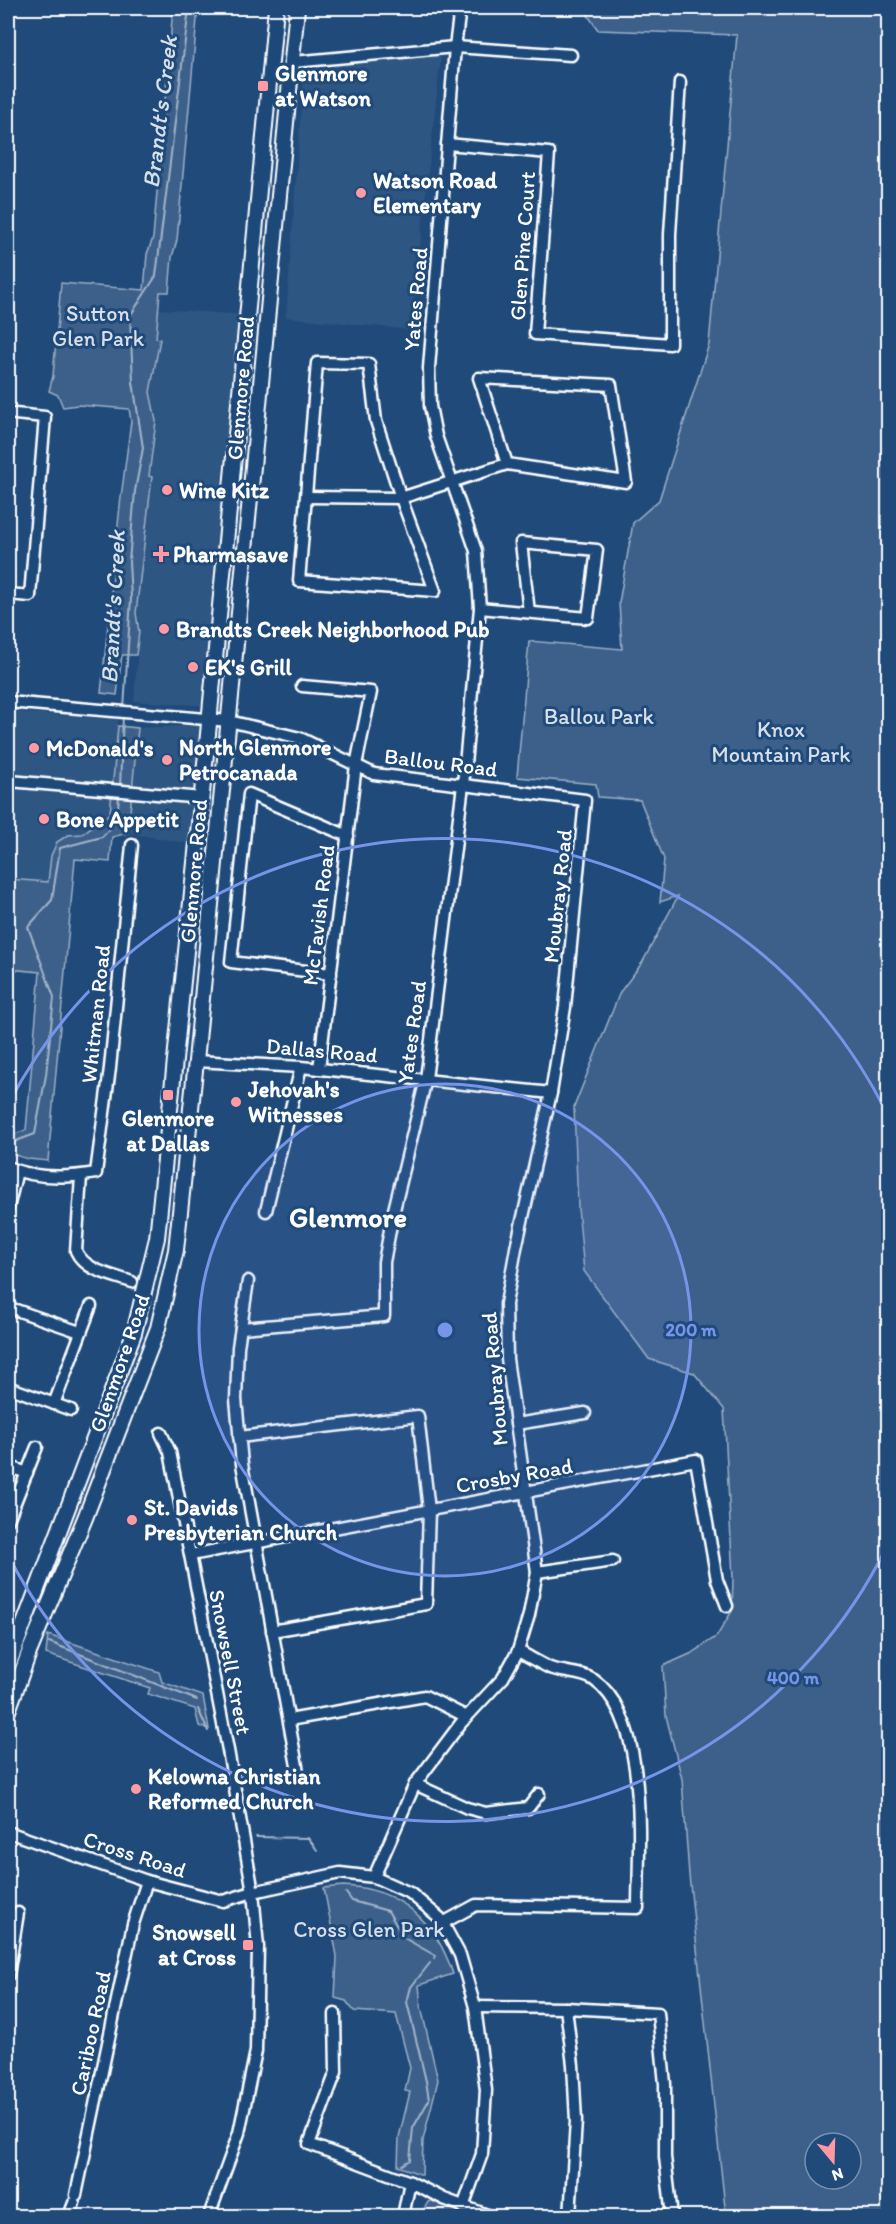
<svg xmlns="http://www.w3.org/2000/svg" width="896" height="2224" font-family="Itim,sans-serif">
	<rect width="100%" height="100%" fill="#1f4a7a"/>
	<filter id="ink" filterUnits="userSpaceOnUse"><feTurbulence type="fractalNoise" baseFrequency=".0167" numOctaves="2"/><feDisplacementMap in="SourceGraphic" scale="12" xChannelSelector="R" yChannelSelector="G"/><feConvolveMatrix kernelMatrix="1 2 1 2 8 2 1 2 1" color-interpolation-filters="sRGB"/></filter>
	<g filter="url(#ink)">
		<g fill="#2e5683">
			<path d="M441 55 411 330 286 317 304 68Z"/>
			<path d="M159 309 245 315 209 706 134 701 139 632 136 613 156 421 150 392 160 339 156 338Z"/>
			<path d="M8 711 118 720 110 813 82 834H73L54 846 51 856 48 882 8 878Z"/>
			<path d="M204 725 191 844 128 833 138 728Z"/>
		</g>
		<g fill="#3c618b" stroke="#9eb0c5" stroke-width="1.5" fill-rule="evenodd">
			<path d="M173 8H198L177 240 172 257 169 292H160L156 338 160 339 150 392 156 421 149 476 152 477 136 613 139 632 136 655H122L117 695 101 693 120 505 131 421 129 409 78 405 63 407 58 395 49 391 53 376 61 283 144 290 147 254 153 238Z"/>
			<path d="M583 8H888V2216H726L689 1875 682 1779 666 1716 663 1666 690 1654 717 1636 732 1611 733 1578 724 1409 694 1373 649 1359 584 1271 578 1208 574 1107 620 992 642 963 678 896 660 902 664 859 640 800 598 797 596 784 517 777 529 641 622 649 619 603 633 523 659 500 709 344 737 35 598 30ZM815 2143H851V2179H815Z"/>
			<path d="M118 726 138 728 128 833 112 837 110 862 75 859 48 1161 28 1159 8 1153V1136L26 1130 40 972 8 969V879L48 882 51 856 57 842 68 835 82 834 110 813Z"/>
			<path d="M48 1635 159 1672 162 1682 203 1696 209 1729 199 1726 195 1709 148 1694 150 1688 46 1654Z"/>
			<path d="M343 1886C400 1888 436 1921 453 1974L419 1985 421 2007 438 2080 423 2140 422 2175 398 2166 399 2137 410 2092 405 2091 410 2068 396 2014 354 2011 346 2001 335 1998 337 1956 324 1888Z"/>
			<path d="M434 2199 484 2216H420L428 2202Z"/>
		</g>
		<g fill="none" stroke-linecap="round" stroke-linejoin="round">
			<g stroke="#a3b5c8" stroke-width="2">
				<path d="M124 709 131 598 129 562 135 491 143 448 133 382 130 316 156 276 189 8"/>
				<path d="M120 787 123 715"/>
				<path d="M8 1144 35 1134 46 1075 54 997 28 927 52 900 60 848 102 837 117 821 119 795"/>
				<path d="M49 1642 197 1700"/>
				<path d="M198 1709 208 1731"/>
				<path d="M256 1837 308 1838 317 1850"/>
				<path d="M346 1893 352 1901 388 1911 404 1938 436 1956 434 1958"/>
				<path d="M402 2165 410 2160 413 2128 429 2100 426 2081 407 2002 411 1987 430 1963"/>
				<path d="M429 2216V2215"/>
			</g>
			<defs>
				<g id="minor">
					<path d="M293 62 455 47 571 55"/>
					<path d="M447 144 549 153 535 334 670 344V234L680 82"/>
					<path d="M317 363 369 364 376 421 401 498 435 591 299 581Z"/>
					<path d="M307 497 401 498 507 464 626 482 611 385 479 378 507 464"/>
					<path d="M8 594 30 596 45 417 15 414"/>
					<path d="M480 608 588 618 597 550 521 543 529 612"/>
					<path d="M302 686 371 692 356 765 319 1069"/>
					<path d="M8 702 229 721 300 738 374 774 585 800 565 1007 551 1093 516 1248 506 1304 507 1359 537 1572 529 1615 518 1651 503 1678 461 1723 415 1784 374 1877"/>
					<path d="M10 781 202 798"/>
					<path d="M331 974 231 962 249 794 348 836"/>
					<path d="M196 1061 301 1067 551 1093"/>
					<path d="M8 1167C34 1179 67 1178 96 1173L110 1068 132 845"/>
					<path d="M81 1176 76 1251C85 1271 112 1275 132 1282"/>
					<path d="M8 1208 17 1171"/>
					<path d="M266 1211 301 1067"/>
					<path d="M248 1281 238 1347 236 1399 242 1464 299 1777"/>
					<path d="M8 1310H16L80 1332"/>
					<path d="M241 1328 384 1316V1262L393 1214 426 1079 463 785 480 608 476 551 436 436 430 406 429 368 455 47 460 8"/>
					<path d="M8 1387 71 1410"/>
					<path d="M54 1404 91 1306"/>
					<path d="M516 1424 585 1413"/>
					<path d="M161 1433 170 1452 228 1750 253 1892 258 1947 256 2051 239 2133 209 2216"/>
					<path d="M239 1437 418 1416 429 1510 426 1604 272 1631"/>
					<path d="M8 1466 27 1473"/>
					<path d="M8 1520 37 1447"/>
					<path d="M191 1555 696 1460 717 1580 727 1606"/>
					<path d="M537 1572 613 1561"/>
					<path d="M289 1720 425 1696 467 1717"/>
					<path d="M415 1784 467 1808 486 1813 528 1808 539 1794"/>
					<path d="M8 1832 147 1881 223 1901 253 1892 340 1873 374 1877 410 1893 440 1918 460 1955 475 2007 486 2090 482 2154 463 2207"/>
					<path d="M443 1923 476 1905 638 1908C638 1848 650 1719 594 1680 582 1672 564 1673 550 1668 539 1663 528 1656 518 1651"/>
					<path d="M8 1975 18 1913"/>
					<path d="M475 2007 566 2008 658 2013 665 2084V2157L672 2216"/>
					<path d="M566 2008 573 2065 576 2121 570 2216"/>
					<path d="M335 2014 336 2072 309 2144 410 2182 444 2199 490 2216"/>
					<path d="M76 2195 133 1924 147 1881"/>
					<path d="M69 2216 74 2203"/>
					<path d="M403 2216 410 2182"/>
				</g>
				<g id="major">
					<path d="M8 1666 134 1333 157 1238 208 734 276 8"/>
					<path d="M8 1711 30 1650 85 1518 158 1328 176 1250 196 1061 297 8"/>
				</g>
			</defs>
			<use href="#minor" stroke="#fff" stroke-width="15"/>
			<use href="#major" stroke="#fff" stroke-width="18"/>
			<use href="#minor" stroke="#1f4a7a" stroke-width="10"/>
			<use href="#major" stroke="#1f4a7a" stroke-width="14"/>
		</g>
	</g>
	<circle cx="445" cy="1330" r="246" fill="#7795e8" fill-opacity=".12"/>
	<g fill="none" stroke="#7795e8" stroke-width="3">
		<circle cx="445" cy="1330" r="246"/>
		<path d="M887 1546A492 492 0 0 1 9 1557M9 1103A492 492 0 0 1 887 1114"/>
	</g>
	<g fill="#ff9aa2" stroke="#1f4a7a" stroke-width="2">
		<rect x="257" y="80" width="12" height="12" rx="3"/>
		<circle cx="361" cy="193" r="6"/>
		<circle cx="167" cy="490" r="6"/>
		<path d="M158 545h6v6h6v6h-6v6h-6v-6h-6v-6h6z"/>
		<circle cx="164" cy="629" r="6"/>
		<circle cx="193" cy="667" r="6"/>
		<circle cx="34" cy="748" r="6"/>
		<circle cx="167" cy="760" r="6"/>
		<circle cx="44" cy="819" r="6"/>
		<rect x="162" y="1089" width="12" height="12" rx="3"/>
		<circle cx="236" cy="1102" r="6"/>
		<circle cx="132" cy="1520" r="6"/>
		<circle cx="136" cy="1789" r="6"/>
		<rect x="242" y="1939" width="12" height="12" rx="3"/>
	</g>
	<g text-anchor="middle" stroke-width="6" stroke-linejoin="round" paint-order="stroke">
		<g font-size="22" font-weight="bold" fill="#fff" stroke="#1f4a7a" text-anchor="start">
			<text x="275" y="81">Glenmore<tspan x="275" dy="25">at Watson</tspan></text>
			<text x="373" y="188">Watson Road<tspan x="373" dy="25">Elementary</tspan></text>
			<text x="179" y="498">Wine Kitz</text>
			<text x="173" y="562">Pharmasave</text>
			<text x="176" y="637">Brandts Creek Neighborhood Pub</text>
			<text x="205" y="675">EK's Grill</text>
			<text x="179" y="755">North Glenmore<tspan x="179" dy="25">Petrocanada</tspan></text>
			<text x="46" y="756">McDonald's</text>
			<text x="56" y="827">Bone Appetit</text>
			<text x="248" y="1097">Jehovah's<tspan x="248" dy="25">Witnesses</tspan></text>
			<text x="168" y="1126" text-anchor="middle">Glenmore<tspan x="168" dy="25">at Dallas</tspan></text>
			<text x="144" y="1515">St. Davids<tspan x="144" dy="25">Presbyterian Church</tspan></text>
			<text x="148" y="1784">Kelowna Christian<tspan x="148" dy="25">Reformed Church</tspan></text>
			<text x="236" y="1940" text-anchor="end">Snowsell<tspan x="236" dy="25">at Cross</tspan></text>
		</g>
		<g font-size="22" fill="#fff" stroke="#1f4a7a">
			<text transform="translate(522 246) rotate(-86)" y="8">Glen Pine Court</text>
			<text transform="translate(415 299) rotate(-85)" y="8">Yates Road</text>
			<text transform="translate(240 388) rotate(-85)" y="8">Glenmore Road</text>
			<text transform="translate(441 762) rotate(7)" y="8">Ballou Road</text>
			<text transform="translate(193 871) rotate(-85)" y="8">Glenmore Road</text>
			<text transform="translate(557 896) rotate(-84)" y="8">Moubray Road</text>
			<text transform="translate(318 915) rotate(-83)" y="8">McTavish Road</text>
			<text transform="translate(95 1014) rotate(-84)" y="8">Whitman Road</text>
			<text transform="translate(411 1032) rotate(-82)" y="8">Yates Road</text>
			<text transform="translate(322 1050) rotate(5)" y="8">Dallas Road</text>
			<text transform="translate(119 1363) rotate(-71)" y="8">Glenmore Road</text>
			<text transform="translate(494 1379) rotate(-95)" y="8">Moubray Road</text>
			<text transform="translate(514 1475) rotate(-10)" y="8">Crosby Road</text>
			<text transform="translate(231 1662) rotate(79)" y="8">Snowsell Street</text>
			<text transform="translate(135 1854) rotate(18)" y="8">Cross Road</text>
			<text transform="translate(90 2033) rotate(-78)" y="8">Cariboo Road</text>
		</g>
		<g font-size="22" fill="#d8dfe8" stroke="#1f4a7a">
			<text x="98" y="321">Sutton<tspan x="98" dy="25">Glen Park</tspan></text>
			<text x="599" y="724">Ballou Park</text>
			<text x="781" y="737">Knox<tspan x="781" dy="25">Mountain Park</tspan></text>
			<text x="369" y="1937">Cross Glen Park</text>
		</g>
		<g font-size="24" font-style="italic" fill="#d8e0e8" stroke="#1f4a7a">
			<text transform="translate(160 112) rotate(-83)" y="8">Brandt's Creek</text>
			<text transform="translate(113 607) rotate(-87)" y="8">Brandt's Creek</text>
		</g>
		<g font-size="28" font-weight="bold" fill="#fff" stroke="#1f4a7a">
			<text x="348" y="1227">Glenmore</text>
		</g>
	</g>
	<circle cx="445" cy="1330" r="9" fill="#7795e8" stroke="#1f4a7a" stroke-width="3"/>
	<g font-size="18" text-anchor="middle" font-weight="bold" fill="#7795e8" stroke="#1f4a7a" stroke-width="6" stroke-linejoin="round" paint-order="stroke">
		<text x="691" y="1336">200 m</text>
		<text x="793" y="1684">400 m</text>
	</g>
	<rect width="896" height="2224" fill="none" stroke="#1f4a7a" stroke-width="30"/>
	<rect x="15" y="15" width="866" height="2194" fill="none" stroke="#fff" stroke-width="2" filter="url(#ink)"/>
	<g transform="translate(833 2161) rotate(161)"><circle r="28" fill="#1f4a7a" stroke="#7992af" stroke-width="1.5"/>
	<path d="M0-4.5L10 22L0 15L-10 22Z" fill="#ff9aa2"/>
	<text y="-9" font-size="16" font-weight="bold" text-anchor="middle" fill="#ffffff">N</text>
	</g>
</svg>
